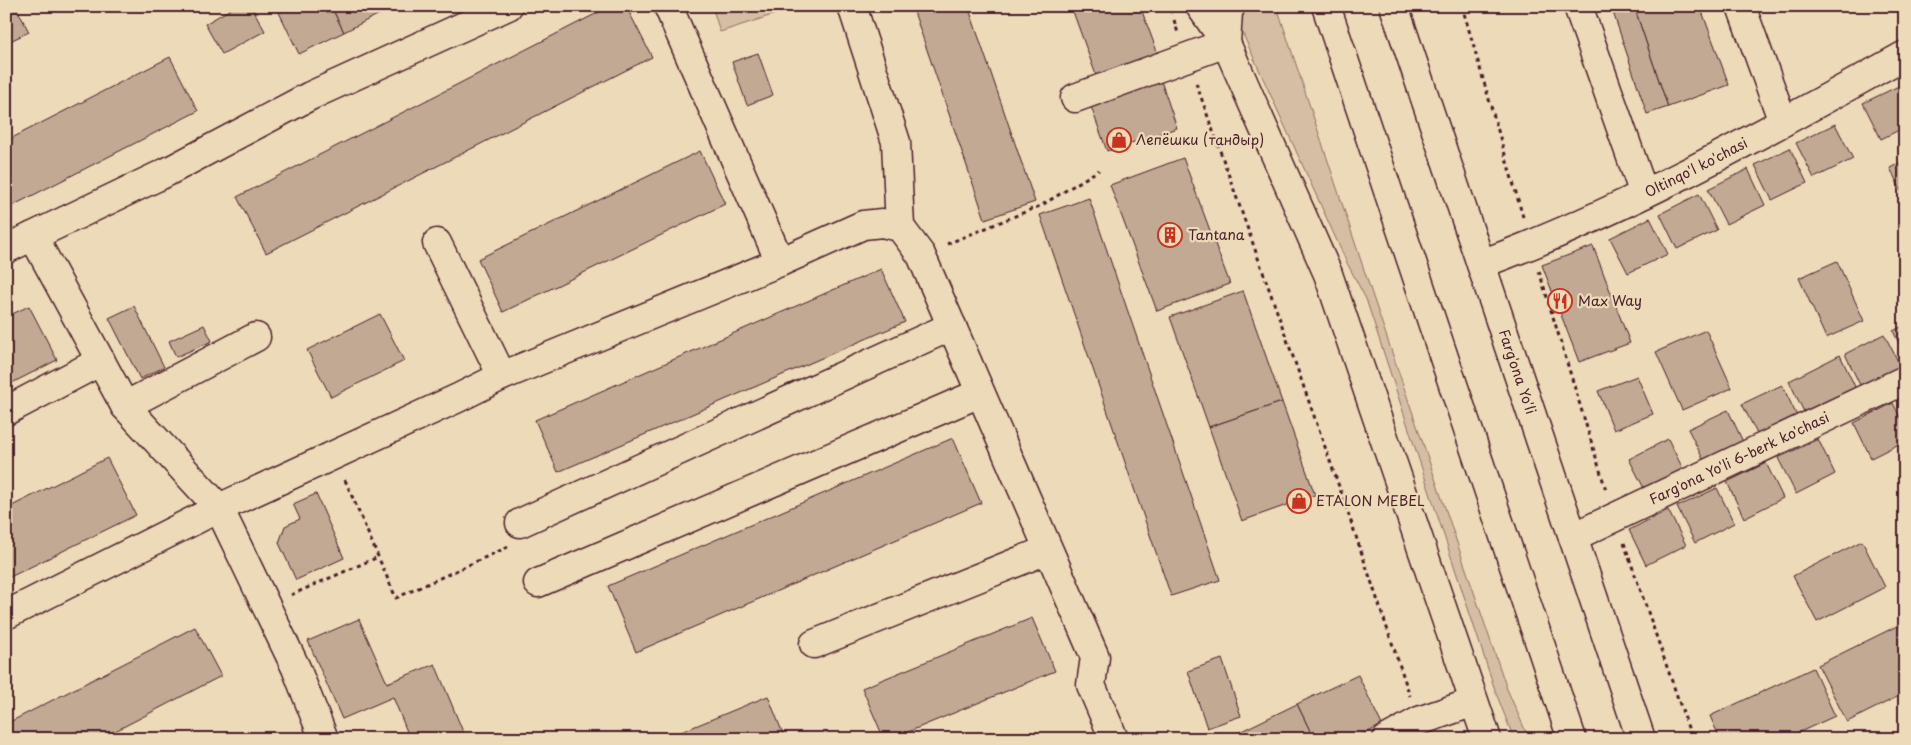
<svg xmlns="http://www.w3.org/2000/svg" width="1911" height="745" font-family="'Playpen Sans',sans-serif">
	<rect width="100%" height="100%" fill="#eddab8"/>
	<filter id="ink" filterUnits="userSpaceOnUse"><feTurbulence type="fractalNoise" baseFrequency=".02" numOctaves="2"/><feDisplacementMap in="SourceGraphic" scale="10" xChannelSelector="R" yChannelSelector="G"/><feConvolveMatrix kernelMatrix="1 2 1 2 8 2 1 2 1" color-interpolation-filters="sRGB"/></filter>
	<g filter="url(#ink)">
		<g fill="#d5bea3" stroke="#906e67">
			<path d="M712 6H800L720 32Z"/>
			<path d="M1244 6 1277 7 1372 294 1507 689 1529 739H1514L1496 693 1366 299 1347 263 1237 21Z"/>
		</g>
		<g fill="#c1a993" stroke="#4a1f2b">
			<path d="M236 6H251L265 31 222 54 205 24Z"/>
			<path d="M276 6H331L344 32 299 54Z"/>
			<path d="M331 6H395L344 32Z"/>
			<path d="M611 6H626L652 57 266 253 237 197Z"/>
			<path d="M912 6H968L1035 202 985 219Z"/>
			<path d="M1071 6H1140L1158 54 1096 75Z"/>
			<path d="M1611 6H1634L1668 107 1647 114Z"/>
			<path d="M1634 6H1700L1729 85 1668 107Z"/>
			<path d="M16 7 29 32 6 43V12Z"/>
			<path d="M758 53 773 95 747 105 732 62Z"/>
			<path d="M170 57 198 111 6 209V141Z"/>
			<path d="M1161 81 1177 128 1107 151 1090 104Z"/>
			<path d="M1903 84 1905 88V127L1881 139 1863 103Z"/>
			<path d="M1835 124 1853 159 1814 178 1796 143Z"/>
			<path d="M1790 148 1807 183 1772 200 1755 165Z"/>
			<path d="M700 151 725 204 503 312 478 259Z"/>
			<path d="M1183 158 1230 284 1157 311 1110 185Z"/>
			<path d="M1905 160V199L1890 168Z"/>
			<path d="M1748 169 1765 205 1726 224 1708 189Z"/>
			<path d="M1699 194 1717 230 1677 249 1660 214Z"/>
			<path d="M1089 198 1220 580 1171 596 1040 215Z"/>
			<path d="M1650 218 1668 254 1628 273 1610 238Z"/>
			<path d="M1593 246 1630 343 1579 362 1542 265Z"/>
			<path d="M1837 261 1864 321 1826 338 1799 278Z"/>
			<path d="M881 269 905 322 558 472 535 420Z"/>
			<path d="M1243 291 1282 402 1209 427 1170 317Z"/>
			<path d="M29 306 57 360 6 386V317Z"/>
			<path d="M134 306 164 367 140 379 109 318Z"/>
			<path d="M380 314 404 361 331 397 307 350Z"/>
			<path d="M204 325 212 341 176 357 169 341Z"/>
			<path d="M1905 325V355L1893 331Z"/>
			<path d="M1706 330 1732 388 1682 410 1656 352Z"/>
			<path d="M1884 334 1902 369 1862 389 1845 354Z"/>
			<path d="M1840 355 1857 391 1806 416 1789 381Z"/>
			<path d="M1637 376 1653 414 1614 430 1598 391Z"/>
			<path d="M1782 385 1799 420 1760 440 1742 404Z"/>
			<path d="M1282 402 1315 495 1242 521 1209 427Z"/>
			<path d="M1893 403 1905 427V441L1871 458 1854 423Z"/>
			<path d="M1728 410 1745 446 1706 465 1688 429Z"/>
			<path d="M953 438 981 503 636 652 608 586Z"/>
			<path d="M1668 439 1686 475 1647 494 1629 459Z"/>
			<path d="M1818 439 1835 474 1796 494 1778 458Z"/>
			<path d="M107 458 136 515 6 579V509Z"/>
			<path d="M1766 463 1783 498 1744 518 1727 482Z"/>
			<path d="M1717 488 1734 523 1695 543 1677 507Z"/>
			<path d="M316 494 344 558 296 580 279 543 285 526 300 519 293 504Z"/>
			<path d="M1668 510 1686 545 1646 565 1629 530Z"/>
			<path d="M1862 541 1885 587 1817 622 1793 576Z"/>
			<path d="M1032 618 1055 671 891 739H884L862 688Z"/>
			<path d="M359 619 387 683 435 664 466 739H410L393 697 342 719 308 641Z"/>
			<path d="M1899 625 1905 637V693L1847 722 1818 665Z"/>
			<path d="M195 627 221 676 100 739H6V724Z"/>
			<path d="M1222 659 1241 716 1207 728 1188 671Z"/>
			<path d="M1813 668 1835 716 1791 736 1792 739H1720L1710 716Z"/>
			<path d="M1358 675 1382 725 1354 739H1314L1297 704Z"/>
			<path d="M768 696 785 739H664Z"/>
			<path d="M1297 704 1314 739H1225Z"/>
		</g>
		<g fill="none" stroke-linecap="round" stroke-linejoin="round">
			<defs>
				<g id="minor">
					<path d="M668 6 780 262"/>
					<path d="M852 6 896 142 900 227"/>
					<path d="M1578 6 1644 194"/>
					<path d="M1741 6 1783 122"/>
					<path d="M1075 98 1226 43"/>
					<path d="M33 236 125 406 219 508 296 668 324 739"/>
					<path d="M437 243 502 376"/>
					<path d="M6 249 167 172 310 96 508 6"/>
					<path id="s1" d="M1481 264C1629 210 1767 131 1905 55"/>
					<path d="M125 406 256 337"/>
					<path d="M6 411 101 361"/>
					<path d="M520 523 952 326"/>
					<path id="s2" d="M1573 537 1905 380"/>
					<path d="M538 583 980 393"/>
					<path d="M6 615 219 508 458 398 502 376 780 262 863 225 882 223 900 227 921 255 1095 657 1091 685 1114 739"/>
					<path d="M814 644 1047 550"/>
					<path d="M1387 739 1419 721 1474 702"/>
				</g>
				<g id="major">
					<path d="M1200 6 1226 43 1328 274 1487 739"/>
					<path d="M1326 6 1572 739"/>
					<path id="s3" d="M1394 6 1641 739"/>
					<path d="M1226 43 1228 12 1231 6"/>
				</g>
			</defs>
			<use href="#minor" stroke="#4a1f2b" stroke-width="31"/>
			<use href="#major" stroke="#4a1f2b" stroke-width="31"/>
			<g stroke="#4a1f2b" stroke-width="3" stroke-dasharray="4 4" stroke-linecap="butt">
				<path d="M1169 6 1171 14"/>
				<path d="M1462 6 1523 217"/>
				<path d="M1174 20 1178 33"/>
				<path d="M1196 83 1341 492 1410 696"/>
				<path d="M947 244 1042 205 1099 170"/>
				<path d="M1539 271 1606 490"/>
				<path d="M345 480 396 598 508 547"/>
				<path d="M1624 543 1692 739"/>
				<path d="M291 595 378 557"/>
			</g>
			<use href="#minor" stroke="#eddab8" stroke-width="28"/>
			<use href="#major" stroke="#eddab8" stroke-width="28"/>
		</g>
	</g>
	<defs>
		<symbol id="shop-ring" viewBox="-11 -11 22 22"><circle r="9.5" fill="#eddab8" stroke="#c8321e" stroke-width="1.5"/><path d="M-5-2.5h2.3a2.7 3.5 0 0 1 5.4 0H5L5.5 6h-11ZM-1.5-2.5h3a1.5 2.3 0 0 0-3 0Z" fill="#c8321e"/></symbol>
		<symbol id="building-ring" viewBox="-11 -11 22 22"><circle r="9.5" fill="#eddab8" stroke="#c8321e" stroke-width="1.5"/><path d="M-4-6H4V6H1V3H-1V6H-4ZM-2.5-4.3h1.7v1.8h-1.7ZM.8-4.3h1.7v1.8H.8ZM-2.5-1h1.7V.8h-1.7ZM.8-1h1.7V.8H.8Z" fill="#c8321e"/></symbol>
		<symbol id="restaurant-ring" viewBox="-11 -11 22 22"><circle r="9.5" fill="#eddab8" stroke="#c8321e" stroke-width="1.5"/><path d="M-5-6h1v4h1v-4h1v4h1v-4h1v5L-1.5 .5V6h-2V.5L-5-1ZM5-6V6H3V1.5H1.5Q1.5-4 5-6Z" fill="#c8321e"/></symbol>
	</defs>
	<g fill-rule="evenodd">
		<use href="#shop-ring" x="1105" y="126" width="28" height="28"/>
		<use href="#building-ring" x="1156" y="221" width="28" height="28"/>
		<use href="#restaurant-ring" x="1546" y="287" width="28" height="28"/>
		<use href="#shop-ring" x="1285" y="487" width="28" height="28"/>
	</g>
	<g text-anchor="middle" stroke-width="4.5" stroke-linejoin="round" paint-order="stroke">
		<g font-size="14" fill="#4a1f2b" stroke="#eddab8" text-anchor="start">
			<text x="1136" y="145">Лепёшки (тандыр)</text>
			<text x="1188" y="240">Tantana</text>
			<text x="1578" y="306">Max Way</text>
			<text x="1316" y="506">ETALON MEBEL</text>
		</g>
		<g font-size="14" fill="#4a1f2b" stroke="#eddab8">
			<text dy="5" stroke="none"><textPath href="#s1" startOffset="236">Oltinqo'l ko'chasi</textPath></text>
			<text dy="5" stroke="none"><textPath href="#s3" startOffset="386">Farg'ona Yo'li</textPath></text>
			<text dy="5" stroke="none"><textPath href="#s2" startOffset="184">Farg'ona Yo'li 6-berk ko'chasi</textPath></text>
		</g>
	</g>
	<rect width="1911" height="745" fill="none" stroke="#eddab8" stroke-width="25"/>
	<rect x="12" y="12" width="1886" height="720" fill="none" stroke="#4a1f2b" stroke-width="2" filter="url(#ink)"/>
</svg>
